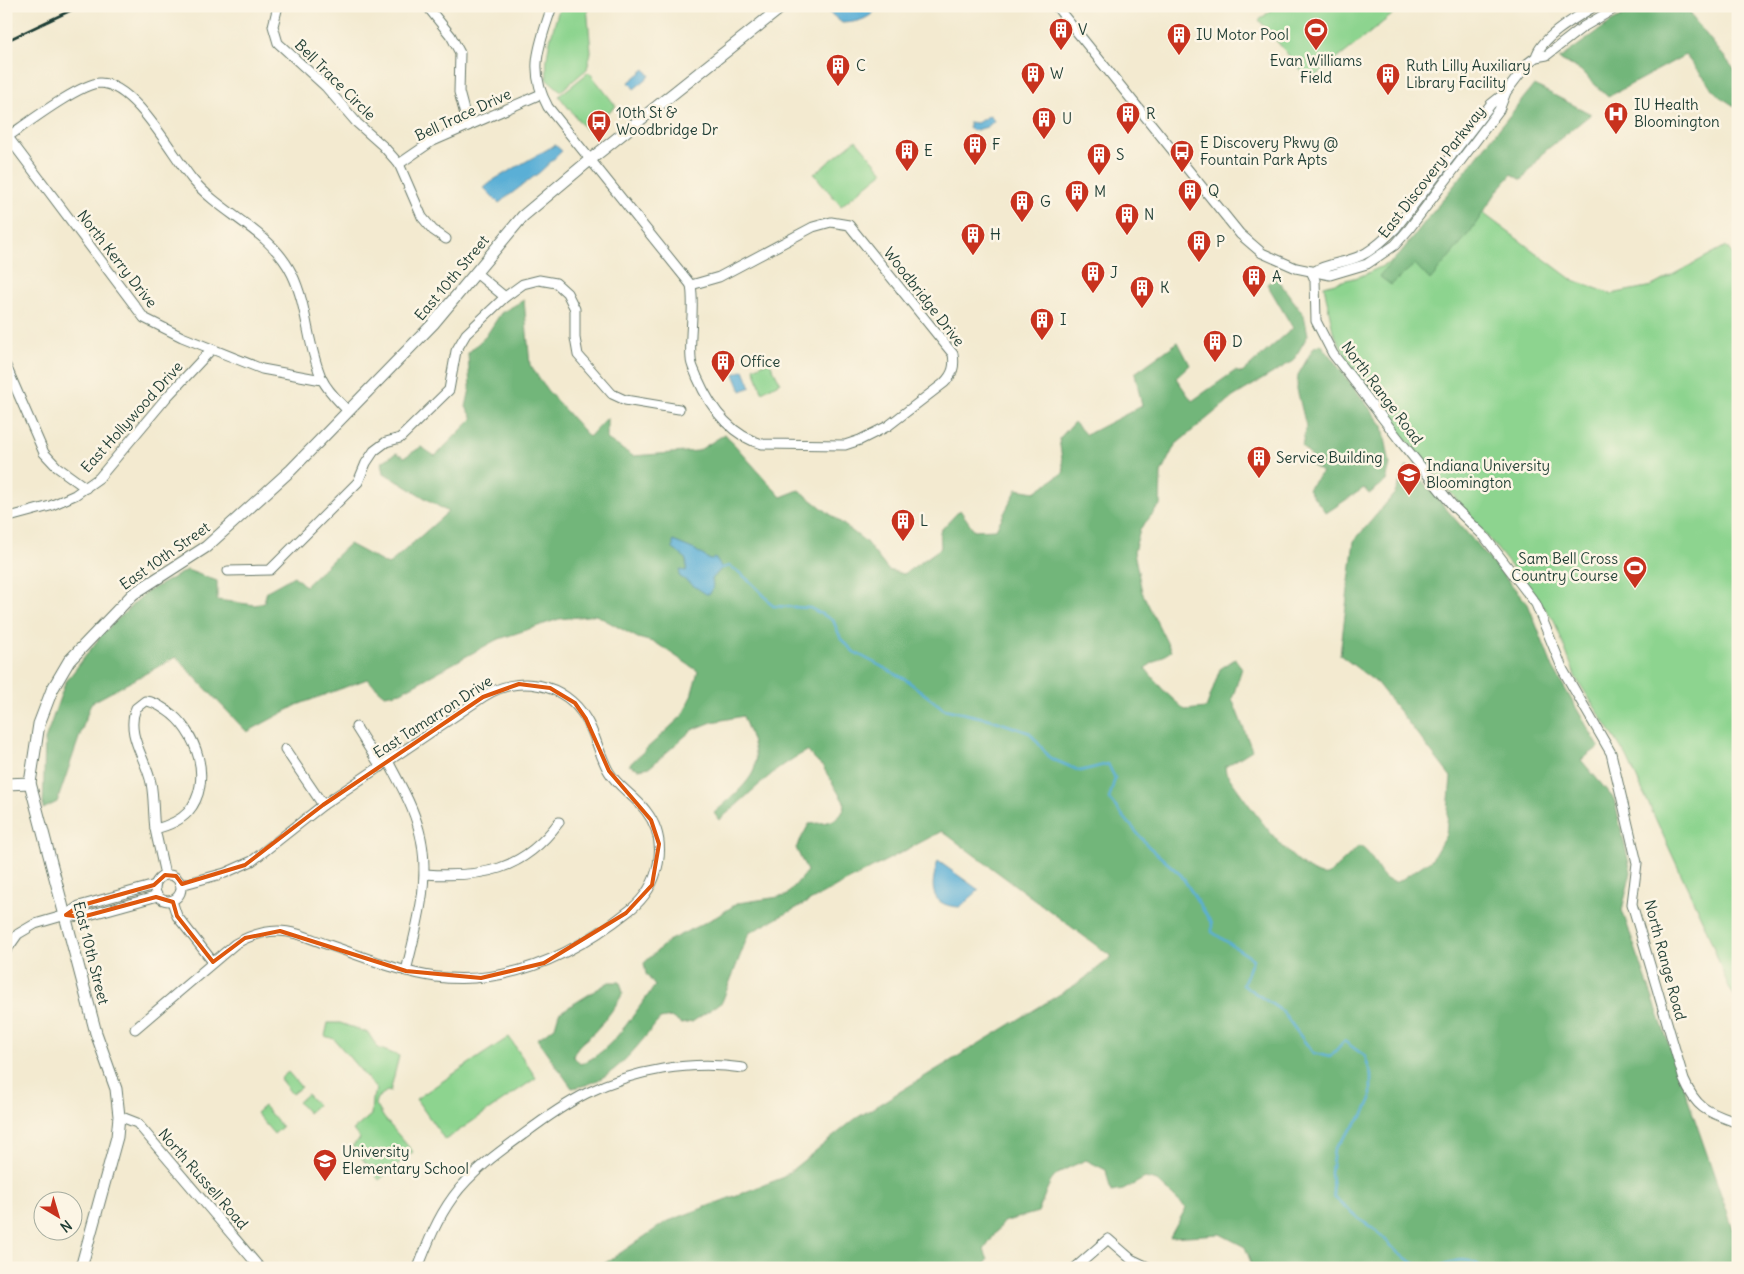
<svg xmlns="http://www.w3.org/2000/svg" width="1744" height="1274" font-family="Delius,sans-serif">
	<rect width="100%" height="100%" fill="#fcf5e5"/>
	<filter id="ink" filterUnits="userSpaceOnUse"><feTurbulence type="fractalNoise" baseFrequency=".02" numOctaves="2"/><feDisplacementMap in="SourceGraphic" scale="10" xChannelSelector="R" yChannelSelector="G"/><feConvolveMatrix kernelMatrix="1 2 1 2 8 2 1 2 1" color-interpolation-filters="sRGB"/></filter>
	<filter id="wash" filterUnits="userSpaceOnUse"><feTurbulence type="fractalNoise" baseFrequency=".0096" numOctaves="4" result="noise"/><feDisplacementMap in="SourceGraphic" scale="20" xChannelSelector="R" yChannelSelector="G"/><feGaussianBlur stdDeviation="1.12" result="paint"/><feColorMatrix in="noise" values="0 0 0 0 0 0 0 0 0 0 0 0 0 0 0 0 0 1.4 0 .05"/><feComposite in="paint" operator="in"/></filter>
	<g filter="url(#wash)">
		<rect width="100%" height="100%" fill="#f3ead0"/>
		<g fill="#8dd48f" stroke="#568862">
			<path d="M560 6H587L591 52 587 69 561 91 547 79C544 54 553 30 560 6Z"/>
			<path d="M1277 6H1403L1310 81 1259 20Z"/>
			<path d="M589 72 616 106 586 130 559 96Z"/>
			<path d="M856 140 883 172 841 206 814 174Z"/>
			<path d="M1452 190 1571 279 1611 294 1652 286 1726 246 1738 261V1001L1729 988 1706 928 1627 757 1576 678 1554 620 1478 525 1351 374 1350 366 1333 331 1324 286 1361 276 1402 257Z"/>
			<path d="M767 362 770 363 780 382 762 392 754 368Z"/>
			<path d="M328 1023H340L368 1033 378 1048 399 1056 390 1092 387 1091 377 1098 375 1103 384 1118 413 1152 379 1180 352 1146 360 1139 353 1130 371 1115 372 1099 377 1090 334 1039 325 1036Z"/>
			<path d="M509 1037 536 1078 445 1140 416 1099Z"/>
			<path d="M288 1072 301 1087 292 1094 280 1079Z"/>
			<path d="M307 1094 317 1105 308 1113 298 1102Z"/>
			<path d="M264 1106 282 1127 274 1134 256 1113Z"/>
		</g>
		<g fill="#72b67a" stroke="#487a57" fill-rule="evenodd">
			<path d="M1642 6H1687L1693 18 1738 74 1736 107 1719 96 1685 55 1608 97 1580 70 1559 59 1611 22Z"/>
			<path d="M1534 85 1591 114 1545 151 1522 180 1512 174 1498 190 1470 232 1430 280 1415 264 1391 285 1379 276 1401 252Z"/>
			<path d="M1275 276 1304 315 1308 335 1293 361 1233 397 1175 445 1161 473 1160 505 1140 529 1134 552 1142 592 1171 651 1145 668 1164 691 1185 710 1206 708 1220 669 1235 659 1242 668 1232 699 1252 750 1225 767 1226 773C1243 796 1298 880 1328 875L1359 846C1376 853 1377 884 1398 882L1432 859 1446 835 1451 777 1377 683 1340 655 1354 541 1395 493 1407 466 1412 469 1528 604 1553 668 1599 747 1581 760 1614 799 1631 872 1622 910 1733 1229 1738 1226V1268H1253L1245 1247 1220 1234 1170 1237 1186 1208 1157 1181 1145 1178 1123 1190 1111 1192 1106 1170 1086 1160C1048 1176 1053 1175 1038 1212L1003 1222 984 1250 988 1260 982 1268H598L666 1222 782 1178 855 1119 1080 982 1112 957 942 831 749 933 722 1002 692 1022 681 1024 671 1017 660 1019C635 1048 613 1083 572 1088L537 1039 555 1027 559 1013 609 982H620L623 993C616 1006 607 1018 597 1029 587 1041 579 1041 573 1056L580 1064C611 1054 635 1011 655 986L646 974 644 963 668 941 716 917 738 903 786 896 807 871 796 848 809 824C827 822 841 824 845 804L823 767 807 751C772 768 749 796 719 820L714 813C725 803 753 781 755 766 758 750 748 730 743 716L712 722 692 730 650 767 639 769 629 765 682 716 690 700 698 671 656 643 638 638 596 615 559 619 496 640 401 692 385 695 367 679 297 705 247 732 176 657 91 703 57 802 43 809 45 740 65 683 103 633 145 593 187 570 217 581V600L255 605 264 602 267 591 294 576 305 586 349 544 388 565 448 512 384 473 382 462 396 453 405 457 421 447 435 456 473 418 466 407 470 389 468 353 486 336 501 313 524 300 530 365 547 390 589 437 607 418V439L633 456 698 451 725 434 781 497 799 490 866 542 888 570 904 574 941 548 940 531 960 510 974 530 996 529 1017 489 1035 492 1064 472 1059 439 1074 422 1086 435 1142 406 1135 373 1178 342 1190 365 1176 378 1192 401 1235 371 1242 373 1293 328 1267 284ZM673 541 695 550 722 568 712 579 713 587 686 571C689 558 680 553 673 541Z"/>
			<path d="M1321 344 1383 426 1390 465 1386 481 1369 494 1364 488 1326 513 1308 489 1322 472 1309 464 1310 455 1302 447 1306 426 1297 389 1298 375 1314 347Z"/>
		</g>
		<g fill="#5aafd6" stroke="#3c7685">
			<path d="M832 6H879C869 20 858 22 842 23L830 13Z"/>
			<path d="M645 69 650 76 634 89 629 82Z"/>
			<path d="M990 115 994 121 987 127 973 131 969 127V122L977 123Z"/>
			<path d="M555 145 562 151 540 172 499 203 484 188 495 179Z"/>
			<path d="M744 370 751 387 741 391 734 374Z"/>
			<path d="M673 541 695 550 710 560 715 558 722 568 712 579 713 587 710 594H706L679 576 680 570 686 571C689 558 683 556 673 549Z"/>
			<path d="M938 861 979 890 960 907C927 906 931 884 938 861Z"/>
		</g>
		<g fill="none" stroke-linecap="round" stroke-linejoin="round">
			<g stroke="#5aafd6" stroke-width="2.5">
				<path d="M722 568 730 566C747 577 760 590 773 606L810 608 833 620 841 639 854 652 905 679 944 709 993 720 1030 733 1050 758 1080 771 1108 764 1115 778 1109 799 1148 846 1181 875 1212 924V932L1253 959 1243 985 1282 1011 1313 1053 1330 1057 1344 1041 1365 1056 1371 1075V1099L1364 1114 1334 1149 1331 1173 1334 1197 1359 1219 1377 1231 1399 1254 1422 1268"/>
				<path d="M1435 1268C1452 1261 1467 1255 1483 1268"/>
			</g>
		</g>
	</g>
	<g filter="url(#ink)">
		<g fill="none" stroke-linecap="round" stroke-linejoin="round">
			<defs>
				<g id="minor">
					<path d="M278 6 273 26 278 43 326 87 357 123 383 146 399 164 422 217 433 230 446 239"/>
					<path d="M427 6 451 36 460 53 459 92 468 126"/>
					<path d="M552 6C540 44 527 69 548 107L691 285"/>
					<path d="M1056 6 1240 234 1262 253 1296 268 1330 275 1367 264 1395 245 1409 229 1499 110 1506 92 1528 63 1536 57 1547 55 1583 27 1619 6"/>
					<path d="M1536 57C1541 37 1577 17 1595 6"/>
					<path d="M8 137 144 318 182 337 262 369 322 380"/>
					<path d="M6 138C25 125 80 83 100 83 135 84 171 153 192 179 222 215 271 231 292 274 308 307 307 346 322 379 328 392 339 401 348 411"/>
					<path d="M399 164 431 142 541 94"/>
					<path d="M831 222 849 225 953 354C955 366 953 374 944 383L888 426 860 440 845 445 762 444C729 435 710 407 697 377 695 371 691 365 691 359 689 334 695 310 691 285L719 277 813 227Z"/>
					<path d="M1311 271 1315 280 1316 321 1333 354 1401 442 1453 506 1484 536 1536 604 1563 670 1611 753 1637 863 1632 904 1684 1080C1697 1110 1708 1112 1738 1123"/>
					<path d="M1315 271C1329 263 1345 263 1360 256 1374 250 1384 239 1395 229L1491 104 1505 93"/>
					<path d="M476 273 505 297"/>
					<path d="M6 366 44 453 57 467 86 488"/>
					<path d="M13 516 50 506 75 495 99 478 166 398 211 350"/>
					<path d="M228 571 270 570 358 482 366 463 374 451 386 442 400 438 449 390 456 351 466 334 505 297 523 284 539 280 556 283 567 293 575 309V338L578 355 612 394 625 400 679 409"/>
					<path d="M145 701C153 701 160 706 166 710 197 730 214 782 188 812 179 822 167 826 155 829 153 814 154 798 151 783 146 758 125 735 136 708Z"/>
					<path d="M356 727 381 767"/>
					<path d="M285 749 323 805"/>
					<path d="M389 763C400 784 413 806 419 830 432 876 417 925 406 971"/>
					<path d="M155 829 165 875"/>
					<path d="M425 874C482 878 523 871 559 822"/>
					<circle cx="168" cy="888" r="13"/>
					<path d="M172 901 177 916 213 962"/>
					<path d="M66 915 82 917 158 896"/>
					<path d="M6 951 18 934 35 924 66 915 79 906 155 885"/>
					<path d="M135 1029 235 944C249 936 262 931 278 931 295 931 311 939 326 944 362 956 399 972 436 977 509 986 575 954 630 910 660 886 670 842 646 811 635 796 618 787 609 772 599 755 596 735 586 719 565 682 517 674 483 697L323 805 252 861 225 873 181 885"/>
					<path d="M119 1116 137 1123 260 1268"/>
					<path d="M418 1268C428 1242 437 1219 453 1197 471 1172 499 1152 524 1134 544 1119 565 1104 587 1093 634 1070 691 1060 743 1068"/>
					<path d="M1075 1268 1108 1239 1131 1259 1150 1268"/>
				</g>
				<g id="major">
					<path d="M6 784 30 783"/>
					<path d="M81 1268 117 1137 119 1116 116 1089 96 1033 30 783 39 724 52 690 69 661 133 594 206 547 291 470 433 324 523 216 591 159 783 6"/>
				</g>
			</defs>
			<use href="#minor" stroke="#697a6b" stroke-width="11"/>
			<use href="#major" stroke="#697a6b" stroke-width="13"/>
			<use href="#minor" stroke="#fff" stroke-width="9"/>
			<use href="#major" stroke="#fff" stroke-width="11"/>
			<path stroke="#1f3d34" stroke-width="2.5" d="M6 41 80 6"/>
		</g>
	</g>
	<path fill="none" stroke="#de580e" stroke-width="4" stroke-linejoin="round" d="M519 684 550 688 575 703 586 719 609 771 651 820 659 844 652 885 626 913 544 963 481 978 406 971 280 931 245 938 213 962 177 916 173 902 156 897 82 917 66 915 79 906 154 885 165 875 176 876 182 884 245 865 323 805 483 697Z"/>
	<defs>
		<symbol id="building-pin" viewBox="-11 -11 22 30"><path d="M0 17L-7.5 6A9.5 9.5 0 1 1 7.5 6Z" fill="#c8321e" stroke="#fcf5e5"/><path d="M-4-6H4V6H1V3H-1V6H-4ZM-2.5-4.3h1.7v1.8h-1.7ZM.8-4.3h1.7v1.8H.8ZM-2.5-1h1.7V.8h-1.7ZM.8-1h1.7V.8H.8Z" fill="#fff"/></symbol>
		<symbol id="stadium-pin" viewBox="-11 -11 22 30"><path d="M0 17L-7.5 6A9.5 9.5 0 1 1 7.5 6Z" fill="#c8321e" stroke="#fcf5e5"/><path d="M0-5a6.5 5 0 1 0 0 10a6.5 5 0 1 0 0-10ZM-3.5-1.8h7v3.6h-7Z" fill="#fff"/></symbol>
		<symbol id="hospital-pin" viewBox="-11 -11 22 30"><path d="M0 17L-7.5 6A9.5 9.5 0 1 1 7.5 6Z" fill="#c8321e" stroke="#fcf5e5"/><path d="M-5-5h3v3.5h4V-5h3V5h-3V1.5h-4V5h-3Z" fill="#fff"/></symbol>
		<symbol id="bus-pin" viewBox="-11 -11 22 30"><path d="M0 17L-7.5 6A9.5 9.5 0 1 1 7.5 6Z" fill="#c8321e" stroke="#fcf5e5"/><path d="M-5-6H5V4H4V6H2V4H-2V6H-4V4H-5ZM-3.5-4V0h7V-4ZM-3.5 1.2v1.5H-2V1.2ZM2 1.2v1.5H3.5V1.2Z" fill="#fff"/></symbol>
		<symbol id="university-pin" viewBox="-11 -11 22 30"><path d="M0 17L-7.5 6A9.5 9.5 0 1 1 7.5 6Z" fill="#c8321e" stroke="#fcf5e5"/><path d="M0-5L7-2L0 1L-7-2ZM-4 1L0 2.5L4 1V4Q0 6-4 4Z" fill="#fff"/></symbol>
		<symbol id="school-pin" viewBox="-11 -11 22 30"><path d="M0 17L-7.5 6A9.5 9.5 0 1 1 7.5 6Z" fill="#c8321e" stroke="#fcf5e5"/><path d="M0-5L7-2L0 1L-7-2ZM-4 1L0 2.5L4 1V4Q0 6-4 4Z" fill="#fff"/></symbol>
	</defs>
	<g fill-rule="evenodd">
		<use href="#building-pin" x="1047" y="16" width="28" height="38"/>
		<use href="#stadium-pin" x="1302" y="16" width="28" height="38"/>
		<use href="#building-pin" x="1165" y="21" width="28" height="38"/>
		<use href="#building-pin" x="824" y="52" width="28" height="38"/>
		<use href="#building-pin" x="1019" y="60" width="28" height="38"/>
		<use href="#building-pin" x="1374" y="61" width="28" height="38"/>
		<use href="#building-pin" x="1114" y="100" width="28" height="38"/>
		<use href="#hospital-pin" x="1602" y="100" width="28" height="38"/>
		<use href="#building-pin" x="1030" y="105" width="28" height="38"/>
		<use href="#bus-pin" x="585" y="108" width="28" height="38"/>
		<use href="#building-pin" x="961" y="131" width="28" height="38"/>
		<use href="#building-pin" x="893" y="137" width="28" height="38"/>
		<use href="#bus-pin" x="1168" y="138" width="28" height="38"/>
		<use href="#building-pin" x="1085" y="141" width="28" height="38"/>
		<use href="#building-pin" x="1176" y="177" width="28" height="38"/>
		<use href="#building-pin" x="1063" y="178" width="28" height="38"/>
		<use href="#building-pin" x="1008" y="188" width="28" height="38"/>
		<use href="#building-pin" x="1113" y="201" width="28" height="38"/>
		<use href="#building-pin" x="959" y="221" width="28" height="38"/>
		<use href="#building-pin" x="1185" y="228" width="28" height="38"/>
		<use href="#building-pin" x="1079" y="259" width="28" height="38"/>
		<use href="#building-pin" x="1240" y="263" width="28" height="38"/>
		<use href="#building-pin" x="1128" y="274" width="28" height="38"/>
		<use href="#building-pin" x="1028" y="306" width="28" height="38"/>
		<use href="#building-pin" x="1201" y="328" width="28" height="38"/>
		<use href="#building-pin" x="709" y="348" width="28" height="38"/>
		<use href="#building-pin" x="1245" y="444" width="28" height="38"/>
		<use href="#university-pin" x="1395" y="461" width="28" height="38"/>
		<use href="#building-pin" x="889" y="507" width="28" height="38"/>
		<use href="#stadium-pin" x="1621" y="554" width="28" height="38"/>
		<use href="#school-pin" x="311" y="1147" width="28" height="38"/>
	</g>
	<g text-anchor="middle" stroke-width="5" stroke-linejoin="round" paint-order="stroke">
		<g font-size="15" fill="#1f3d34" stroke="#fcf5e5" text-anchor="start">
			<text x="1078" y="35">V</text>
			<text x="1196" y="40">IU Motor Pool</text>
			<text x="1316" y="66" text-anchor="middle">Evan Williams<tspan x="1316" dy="17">Field</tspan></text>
			<text x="856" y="71">C</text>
			<text x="1406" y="71">Ruth Lilly Auxiliary<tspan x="1406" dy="17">Library Facility</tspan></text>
			<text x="1050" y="79">W</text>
			<text x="1634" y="110">IU Health<tspan x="1634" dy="17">Bloomington</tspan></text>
			<text x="616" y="118">10th St &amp;<tspan x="616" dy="17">Woodbridge Dr</tspan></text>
			<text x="1146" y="119">R</text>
			<text x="1062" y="124">U</text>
			<text x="1200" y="148">E Discovery Pkwy @<tspan x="1200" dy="17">Fountain Park Apts</tspan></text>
			<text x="992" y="150">F</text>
			<text x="924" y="156">E</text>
			<text x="1116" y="160">S</text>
			<text x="1208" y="196">Q</text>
			<text x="1094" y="197">M</text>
			<text x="1040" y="207">G</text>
			<text x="1144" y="220">N</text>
			<text x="990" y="240">H</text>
			<text x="1216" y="247">P</text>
			<text x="1110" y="278">J</text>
			<text x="1272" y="282">A</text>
			<text x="1160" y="293">K</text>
			<text x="1060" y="325">I</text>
			<text x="1232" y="347">D</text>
			<text x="740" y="367">Office</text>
			<text x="1276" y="463">Service Building</text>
			<text x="1426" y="471">Indiana University<tspan x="1426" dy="17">Bloomington</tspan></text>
			<text x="920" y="526">L</text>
			<text x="1618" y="564" text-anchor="end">Sam Bell Cross<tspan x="1618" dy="17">Country Course</tspan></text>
			<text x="342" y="1157">University<tspan x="342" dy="17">Elementary School</tspan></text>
		</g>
		<g font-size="15" fill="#1f3d34" stroke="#fcf5e5">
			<text transform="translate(335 80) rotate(45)" y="5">Bell Trace Circle</text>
			<text transform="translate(463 115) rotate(-25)" y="5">Bell Trace Drive</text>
			<text transform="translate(1432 172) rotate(-52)" y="5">East Discovery Parkway</text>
			<text transform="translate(117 259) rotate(52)" y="5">North Kerry Drive</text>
			<text transform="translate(452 278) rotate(-50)" y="5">East 10th Street</text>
			<text transform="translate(924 297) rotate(52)" y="5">Woodbridge Drive</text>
			<text transform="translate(1382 393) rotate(53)" y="5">North Range Road</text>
			<text transform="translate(132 417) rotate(-48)" y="5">East Hollywood Drive</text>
			<text transform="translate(165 556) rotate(-35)" y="5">East 10th Street</text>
			<text transform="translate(433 717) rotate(-33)" y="5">East Tamarron Drive</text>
			<text transform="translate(91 953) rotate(76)" y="5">East 10th Street</text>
			<text transform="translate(1665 960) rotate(75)" y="5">North Range Road</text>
			<text transform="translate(203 1179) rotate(49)" y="5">North Russell Road</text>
		</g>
	</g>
	<rect width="1744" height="1274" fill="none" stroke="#fcf5e5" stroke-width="25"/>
	<g transform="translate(58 1216) rotate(142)"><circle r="24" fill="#fcf5e5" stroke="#a4ab9e"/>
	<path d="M0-4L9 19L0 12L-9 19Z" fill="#c8321e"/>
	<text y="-8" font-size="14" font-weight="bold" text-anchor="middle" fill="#1f3d34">N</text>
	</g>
</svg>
